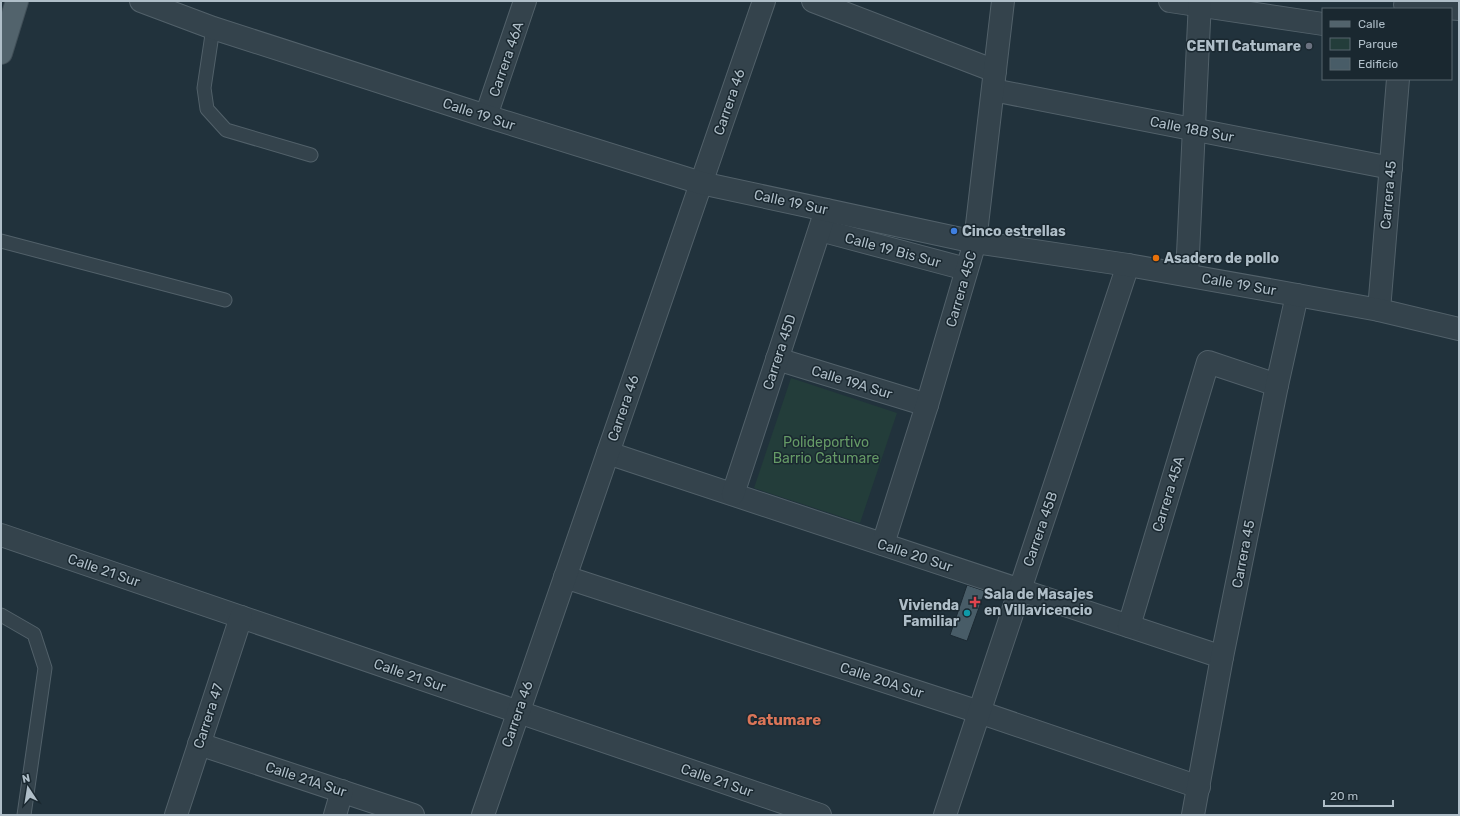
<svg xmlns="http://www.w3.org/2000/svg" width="1460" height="816" font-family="Rubik,sans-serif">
	<rect width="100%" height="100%" fill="#21323c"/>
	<path fill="#233d3a" d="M791 378 897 413 860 523 754 488Z"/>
	<path fill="#485c67" stroke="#1c2a33" d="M967 585 985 591 967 641 950 635Z"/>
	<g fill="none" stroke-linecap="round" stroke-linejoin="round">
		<defs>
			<g id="service">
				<path d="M213 28 204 88 207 109 226 130 311 155"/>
				<path d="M1 241 225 300"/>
				<path d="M1 615 34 634 45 668 24 815"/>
			</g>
			<g id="minor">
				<path d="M813 1 995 71"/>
				<path d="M1170 1 1323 24"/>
				<path d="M1405 5 1459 9"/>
				<path d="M993 90 1391 168"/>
				<path d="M486 116 525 1"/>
				<path d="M820 230 966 269"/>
				<path d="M1187 275 1200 1"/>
				<path d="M1379 310 1398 79"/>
				<path d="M777 359 927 405"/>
				<path d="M608 453 1222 657"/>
				<path d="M733 494 826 210"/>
				<path d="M1 535 820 815"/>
				<path d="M883 544 927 405 975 242 1003 1"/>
				<path d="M565 577 979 712 1199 787"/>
				<path d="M1129 626 1208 362 1277 385"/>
				<path d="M199 744 413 815"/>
				<path d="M176 815 241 617"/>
				<path d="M335 815 342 791"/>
				<path d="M483 815 764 1"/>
				<path d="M945 815 1128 265"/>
				<path d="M1193 815 1222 657 1277 385 1297 295"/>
			</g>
			<path id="tertiary" d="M141 1 213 28 486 116 701 183 975 242 1128 265 1297 295 1379 310 1459 329"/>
			<path id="primary" d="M1 53 17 1"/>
		</defs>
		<use href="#service" stroke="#52616a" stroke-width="15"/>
		<use href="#minor" stroke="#52616a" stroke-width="24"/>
		<use href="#tertiary" stroke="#52616a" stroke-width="24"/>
		<use href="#primary" stroke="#414f58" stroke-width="24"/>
		<use href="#service" stroke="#34434c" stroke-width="13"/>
		<use href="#minor" stroke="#34434c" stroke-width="22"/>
		<use href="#tertiary" stroke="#34434c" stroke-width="22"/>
		<use href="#primary" stroke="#52636c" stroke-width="22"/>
	</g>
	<circle fill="#6b7280" stroke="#1a2830" stroke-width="1.5" cx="1309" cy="46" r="4"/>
	<circle fill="#3f7fe0" stroke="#1a2830" stroke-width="1.5" cx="954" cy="231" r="4"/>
	<circle fill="#e8710a" stroke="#1a2830" stroke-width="1.5" cx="1156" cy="258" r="4"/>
	<path fill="#e0444e" stroke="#1a2830" stroke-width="1.5" d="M973 596h4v4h4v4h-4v4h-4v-4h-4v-4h4z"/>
	<circle fill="#0f9aa8" stroke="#1a2830" stroke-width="1.5" cx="967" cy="613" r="4"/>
	<g text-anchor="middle" stroke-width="3" stroke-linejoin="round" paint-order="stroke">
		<g font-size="14" font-weight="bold" fill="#afbec8" stroke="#1a2830" text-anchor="start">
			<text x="1301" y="51" text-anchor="end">CENTI Catumare</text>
			<text x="962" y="236">Cinco estrellas</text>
			<text x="1164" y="263">Asadero de pollo</text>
			<text x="984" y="599">Sala de Masajes<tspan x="984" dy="16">en Villavicencio</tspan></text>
			<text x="959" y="610" text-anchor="end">Vivienda<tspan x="959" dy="16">Familiar</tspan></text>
		</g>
		<g font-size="14" fill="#afbec8" stroke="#1a2830">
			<text transform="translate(506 59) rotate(-71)" y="5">Carrera 46A</text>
			<text transform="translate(729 102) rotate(-71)" y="5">Carrera 46</text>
			<text transform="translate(479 114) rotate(18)" y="5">Calle 19 Sur</text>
			<text transform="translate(1192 129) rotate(11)" y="5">Calle 18B Sur</text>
			<text transform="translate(1388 195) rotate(-85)" y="5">Carrera 45</text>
			<text transform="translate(791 202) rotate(12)" y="5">Calle 19 Sur</text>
			<text transform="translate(893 250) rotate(15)" y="5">Calle 19 Bis Sur</text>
			<text transform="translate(1239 284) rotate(10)" y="5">Calle 19 Sur</text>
			<text transform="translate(961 289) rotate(-74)" y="5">Carrera 45C</text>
			<text transform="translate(779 352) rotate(-72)" y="5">Carrera 45D</text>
			<text transform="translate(852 382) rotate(17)" y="5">Calle 19A Sur</text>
			<text transform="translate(623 408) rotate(-71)" y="5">Carrera 46</text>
			<text transform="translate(1168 494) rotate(-73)" y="5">Carrera 45A</text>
			<text transform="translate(1040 529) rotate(-71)" y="5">Carrera 45B</text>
			<text transform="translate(1243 554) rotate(-79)" y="5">Carrera 45</text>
			<text transform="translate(915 555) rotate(18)" y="5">Calle 20 Sur</text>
			<text transform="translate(104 570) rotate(19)" y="5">Calle 21 Sur</text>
			<text transform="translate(410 675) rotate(19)" y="5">Calle 21 Sur</text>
			<text transform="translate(882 680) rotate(18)" y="5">Calle 20A Sur</text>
			<text transform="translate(517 714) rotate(-71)" y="5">Carrera 46</text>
			<text transform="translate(208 716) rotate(-72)" y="5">Carrera 47</text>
			<text transform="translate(306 779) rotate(18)" y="5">Calle 21A Sur</text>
			<text transform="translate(717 780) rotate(19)" y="5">Calle 21 Sur</text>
		</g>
		<g font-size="14" fill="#659a66" stroke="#1a2830">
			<text x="826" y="447">Polideportivo<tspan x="826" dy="16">Barrio Catumare</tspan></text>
		</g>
		<g font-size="15" font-weight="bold" fill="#da7558" stroke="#1a2830">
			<text x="784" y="725">Catumare</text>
		</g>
	</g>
	<rect width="1460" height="816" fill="none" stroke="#afbec8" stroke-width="4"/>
	<rect x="1322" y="8" width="130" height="72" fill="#1a2830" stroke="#56646d"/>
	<rect x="1330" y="21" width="20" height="6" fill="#52636c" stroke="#56646d"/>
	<text x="1358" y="28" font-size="12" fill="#afbec8">Calle</text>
	<rect x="1330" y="38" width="20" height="12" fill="#233d3a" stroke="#56646d"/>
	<text x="1358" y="48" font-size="12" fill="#afbec8">Parque</text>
	<rect x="1330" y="58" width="20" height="12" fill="#485c67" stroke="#56646d"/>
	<text x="1358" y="68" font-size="12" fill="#afbec8">Edificio</text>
	<g transform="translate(28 788) rotate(348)" stroke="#1a2830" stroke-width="3" paint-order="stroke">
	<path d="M0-3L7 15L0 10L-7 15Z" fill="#afbec8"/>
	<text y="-6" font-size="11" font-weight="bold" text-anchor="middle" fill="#afbec8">N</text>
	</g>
	<path d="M1324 800v6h69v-6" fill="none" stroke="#afbec8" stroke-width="2"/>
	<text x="1330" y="800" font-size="12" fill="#afbec8" stroke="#1a2830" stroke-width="3" paint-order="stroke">20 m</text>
</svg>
